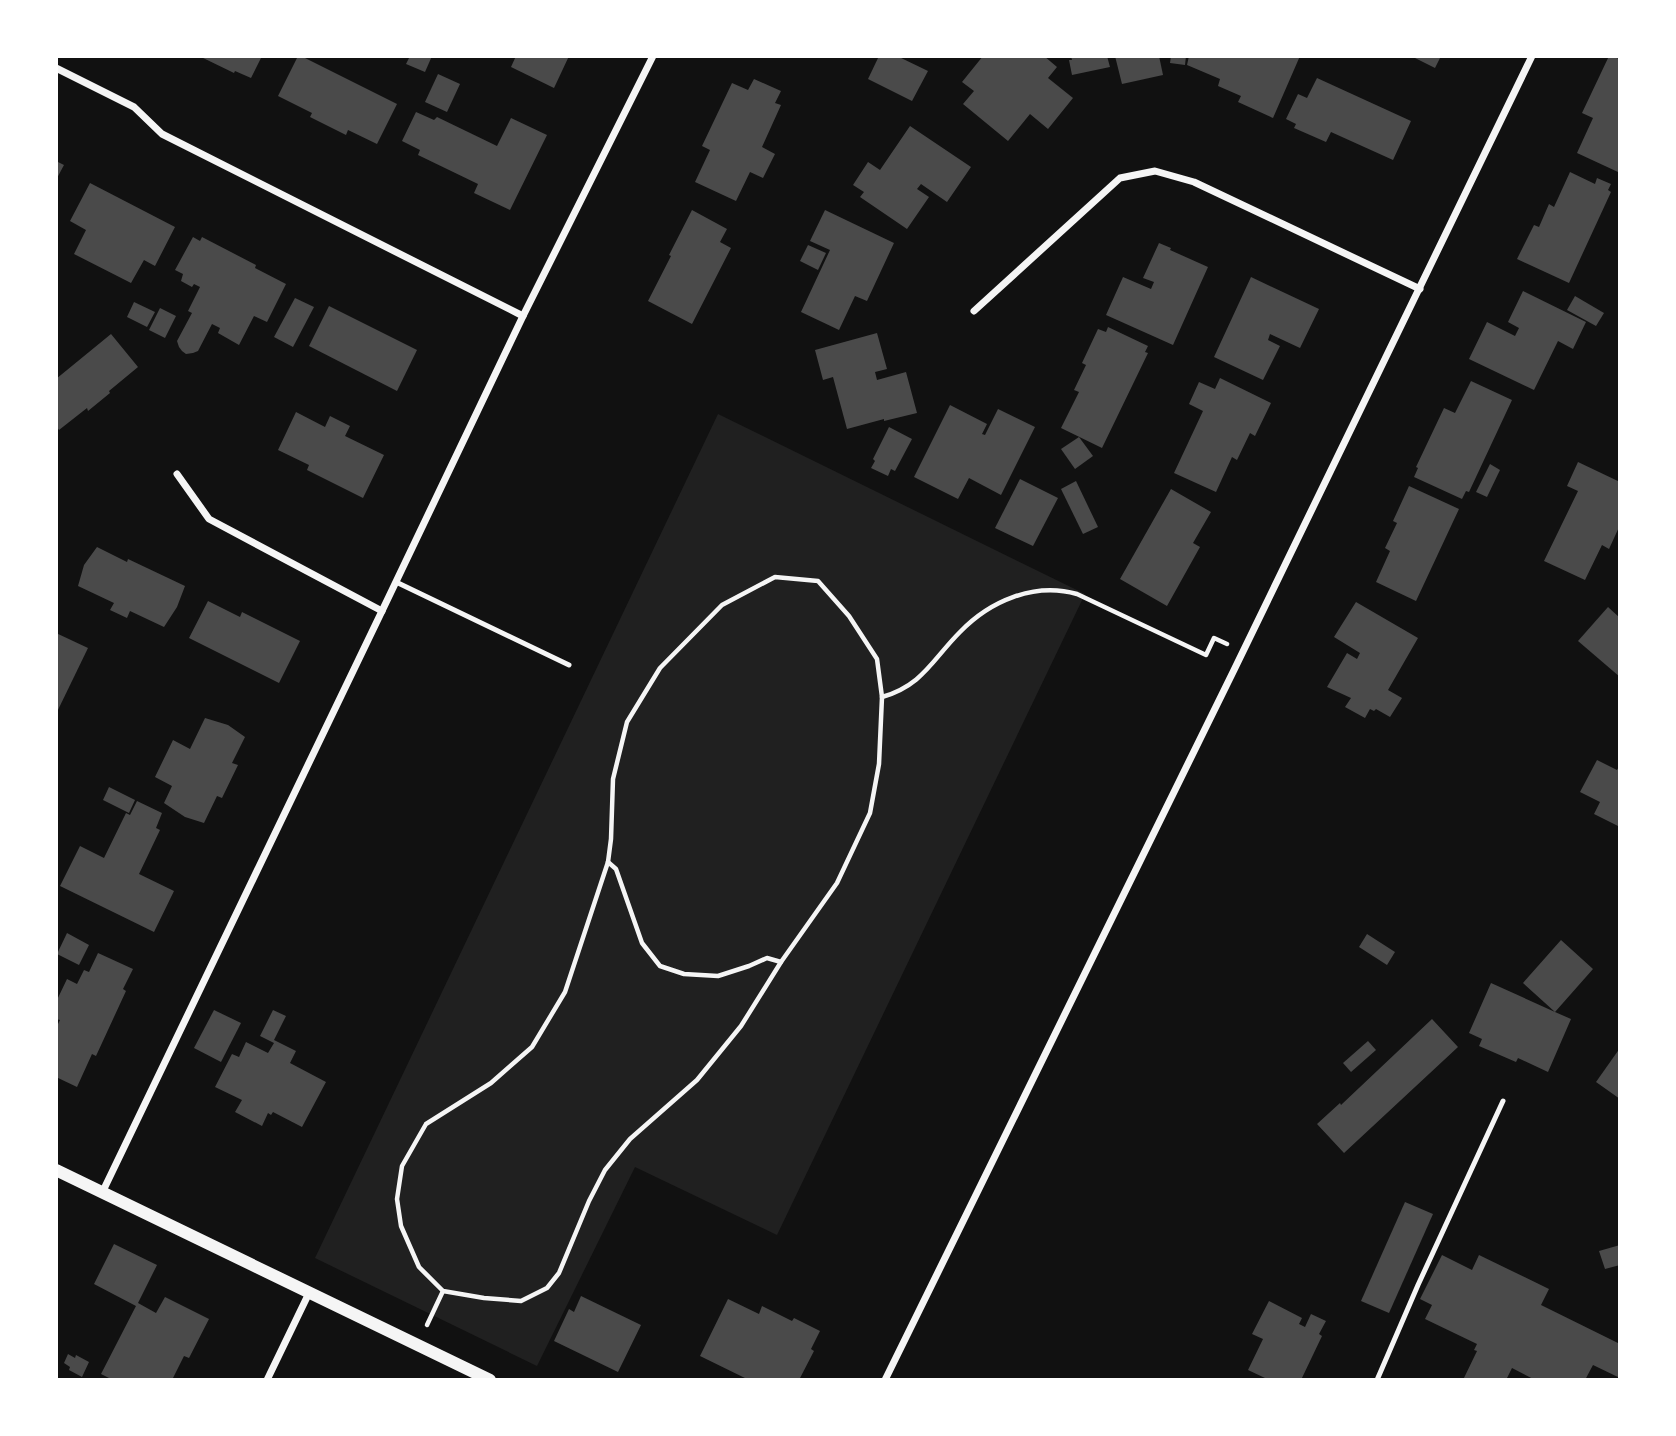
<svg xmlns="http://www.w3.org/2000/svg" width="1676" height="1436" font-family="Helvetica,sans-serif">
	<rect width="100%" height="100%" fill="#111"/>
	<path fill="#202020" d="M718 414 1085 594 777 1235 635 1167 537 1366 315 1258Z"/>
	<g fill="#4a4a4a">
		<path d="M199 56H262L251 78 235 71 234 73Z"/>
		<path d="M298 56H301L397 104 377 144 348 130 346 135 310 117 312 113 278 96Z"/>
		<path d="M410 56H432L425 72 406 64Z"/>
		<path d="M516 56H569L554 88 511 67Z"/>
		<path d="M879 56H897L928 71 912 101 868 79Z"/>
		<path d="M983 56H1044L1057 67 1048 78 1073 98 1048 129 1030 114 1008 141 963 104 974 91 962 82Z"/>
		<path d="M1071 56H1107L1110 67 1072 75 1069 60H1072Z"/>
		<path d="M1115 56H1159L1163 75 1122 84Z"/>
		<path d="M1171 56H1186L1185 65 1170 63Z"/>
		<path d="M1189 56H1300L1273 118 1238 102 1241 96 1218 86 1220 79 1187 65Z"/>
		<path d="M1411 56H1441L1435 68Z"/>
		<path d="M1609 56 1620 59V167L1618 172 1577 153 1593 118 1582 113Z"/>
		<path d="M438 74 460 84 447 112 425 102Z"/>
		<path d="M1317 78 1411 121 1393 160 1331 132 1326 142 1294 128 1296 124 1286 119 1298 94 1307 98Z"/>
		<path d="M754 79 781 91 775 103 781 105 762 147 775 154 763 178 750 172 736 201 695 182 710 150 702 146 732 83 748 90Z"/>
		<path d="M416 112 434 120 437 117 497 146 511 118 547 135 510 210 474 193 478 184 418 155 420 150 402 141Z"/>
		<path d="M910 126 971 167 947 202 921 184 917 189 929 197 907 229 860 197 864 192 853 185 868 162 880 170Z"/>
		<path d="M56 161 64 165 56 180Z"/>
		<path d="M1570 172 1595 184 1597 178 1611 184 1608 190 1611 192 1569 283 1517 259 1534 225 1539 227 1549 204 1554 207Z"/>
		<path d="M90 183 175 227 155 266 144 260 131 283 74 254 86 230 70 221Z"/>
		<path d="M692 210 727 229 720 242 731 248 692 324 648 301 671 256 669 255Z"/>
		<path d="M825 210 894 243 867 301 855 296 839 330 801 312 830 250 810 241Z"/>
		<path d="M193 237 200 241 202 237 256 265 255 268 286 284 267 322 254 316 239 345 218 333 220 328 212 324 198 351 193 353 186 354 182 351 179 347 177 341 192 313 188 311 200 287 194 284 192 287 181 281 183 274 175 270Z"/>
		<path d="M1159 243 1171 248 1170 250 1208 267 1173 345 1106 315 1123 277 1151 289 1154 282 1143 278Z"/>
		<path d="M808 245 826 253 818 270 800 261Z"/>
		<path d="M1251 277 1319 309 1300 348 1270 334 1268 340 1280 346 1263 380 1214 357Z"/>
		<path d="M1523 291 1586 322 1573 349 1558 341 1534 390 1469 359 1487 322 1515 336 1519 328 1508 322Z"/>
		<path d="M1575 296 1604 313 1596 326 1567 310Z"/>
		<path d="M295 298 314 307 293 347 274 337Z"/>
		<path d="M134 302 155 312 147 327 127 317Z"/>
		<path d="M329 306 417 350 397 391 309 346Z"/>
		<path d="M160 308 176 316 165 338 149 330Z"/>
		<path d="M1108 327 1148 346 1145 352 1148 353 1102 448 1061 428 1079 392 1074 390 1086 365 1082 363 1098 329 1106 332Z"/>
		<path d="M877 333 887 369 875 372 877 380 906 372 917 413 884 421V419L847 429 833 377 823 380 815 350Z"/>
		<path d="M111 334 138 367 109 391 110 393 88 411 87 408 59 430 56 426V379Z"/>
		<path d="M1220 378 1271 403 1255 436 1250 433 1237 460 1232 457 1216 492 1174 473 1203 411 1189 404 1199 382 1215 389Z"/>
		<path d="M1471 381 1512 400 1469 492 1466 491 1462 499 1414 477 1418 468 1416 467 1444 408 1455 413Z"/>
		<path d="M950 405 987 424 982 434 985 435 998 409 1035 427 1001 495 969 478 958 499 914 477Z"/>
		<path d="M296 412 325 427 330 416 350 426 345 436 384 455 363 498 307 470 309 465 278 450Z"/>
		<path d="M889 427 912 439 895 471 891 469 888 476 871 468 875 461 873 459Z"/>
		<path d="M1079 437 1093 456 1075 469 1061 449Z"/>
		<path d="M1578 462 1620 482V525L1609 549 1602 545 1585 580 1544 561 1578 491 1567 486Z"/>
		<path d="M1490 464 1500 470 1487 497 1476 492Z"/>
		<path d="M1020 479 1058 498 1033 546 995 528Z"/>
		<path d="M1076 481 1098 527 1083 534 1061 489Z"/>
		<path d="M1409 486 1459 509 1416 601 1376 582 1390 551 1385 548 1397 523 1393 521Z"/>
		<path d="M1171 489 1211 512 1193 543 1200 547 1167 606 1120 579Z"/>
		<path d="M97 547 127 562 128 559 185 586 177 607 164 627 130 611 127 618 110 610 114 603 78 586 84 565Z"/>
		<path d="M208 601 240 617 242 612 300 641 279 683 189 638Z"/>
		<path d="M1356 602 1418 638 1388 690 1402 698 1390 717 1376 709 1374 711 1370 709 1365 718 1345 707 1351 698 1327 687 1347 653 1357 659 1360 653 1334 637Z"/>
		<path d="M1608 607 1620 618V677L1578 641Z"/>
		<path d="M56 633 88 648 56 714Z"/>
		<path d="M205 718 228 725 245 737 232 763 238 765 222 798 217 796 204 823 185 817 164 803 172 786 155 777 173 740 190 749Z"/>
		<path d="M1597 760 1617 770 1620 765V827L1594 814 1600 802 1580 792Z"/>
		<path d="M109 787 135 800 129 813 103 800Z"/>
		<path d="M137 801 162 813 156 828 160 830 139 874 174 891 154 932 60 886 80 846 104 858 126 813 130 815Z"/>
		<path d="M67 933 89 945 79 965 57 954Z"/>
		<path d="M1367 934 1395 952 1387 965 1359 947Z"/>
		<path d="M1561 940 1593 969 1555 1012 1571 1019 1548 1072 1518 1058 1516 1062 1479 1046 1482 1039 1469 1033 1491 983 1555 1012 1523 983Z"/>
		<path d="M98 953 133 969 123 989 126 991 96 1056 92 1054 77 1087 56 1077V1028L60 1020 56 1019V1002L67 979 77 984 84 970 89 972Z"/>
		<path d="M214 1010 241 1023 221 1062 194 1048Z"/>
		<path d="M273 1010 286 1016 274 1040 296 1051 290 1063 326 1082 302 1127 273 1112 271 1115 268 1113 262 1126 235 1112 242 1100 215 1087 232 1054 239 1057 246 1042 268 1053 274 1043 260 1036Z"/>
		<path d="M1432 1019 1458 1047 1344 1153 1317 1124 1340 1103 1341 1105Z"/>
		<path d="M1368 1041 1376 1050 1351 1072 1343 1063Z"/>
		<path d="M1620 1048V1099L1596 1082Z"/>
		<path d="M1405 1202 1433 1214 1389 1313 1361 1301Z"/>
		<path d="M114 1244 157 1265 138 1303 156 1313 165 1297 209 1319 189 1358 184 1356 172 1380H113L101 1374 136 1306 94 1284Z"/>
		<path d="M1620 1245V1265L1605 1269 1599 1251Z"/>
		<path d="M1442 1255 1472 1270 1479 1255 1549 1289 1541 1305 1620 1344V1378L1593 1365 1585 1380H1535L1512 1368 1506 1380H1463L1477 1351 1474 1350 1477 1344 1425 1319 1432 1305 1420 1299Z"/>
		<path d="M581 1296 641 1325 618 1372 554 1341 569 1309 574 1312Z"/>
		<path d="M728 1299 759 1314 762 1306 792 1321 794 1318 820 1331 811 1349 814 1351 799 1380H749L700 1356Z"/>
		<path d="M1269 1301 1302 1318 1299 1324 1305 1327 1311 1314 1326 1321 1319 1334 1322 1336 1301 1380H1264L1265 1378 1248 1370 1263 1339 1252 1334Z"/>
		<path d="M68 1354 75 1358 76 1355 89 1362 82 1377 69 1370 70 1367 64 1363Z"/>
	</g>
	<g fill="none" stroke-linecap="round" stroke-linejoin="round">
		<g stroke="#f5f5f5" stroke-width="4.5">
			<path d="M775 577 818 581 849 616 877 659 882 697 879 764 870 813 837 883 781 962 741 1026 697 1080 630 1139 605 1170 589 1201 559 1273 547 1288 521 1301 484 1298 443 1291 419 1267 401 1226 397 1199 402 1166 426 1124 491 1083 532 1047 565 992 608 862 611 839 613 779 627 722 660 668 722 605Z"/>
			<path d="M882 697C923 685 932 660 960 632 990 601 1034 582 1077 594L1206 655 1214 638 1227 644"/>
			<path d="M608 862 616 869 642 943 660 966 684 974 718 976 749 966 767 958 781 962"/>
			<path d="M427 1325 443 1291"/>
		</g>
		<g stroke="#f5f5f5" stroke-width="5">
			<path d="M396 582 569 665"/>
			<path d="M1377 1380 1418 1285 1503 1101"/>
		</g>
		<g stroke="#f5f5f5" stroke-width="7">
			<path d="M56 68 134 107 162 134 523 316"/>
			<path d="M974 311 1120 178 1155 171 1194 182 1420 289"/>
			<path d="M177 474 209 519 382 611"/>
			<path d="M102 1193 382 611 523 316 653 56"/>
			<path d="M267 1380 309 1293"/>
			<path d="M885 1380 1234 670 1532 56"/>
		</g>
		<path stroke="#f5f5f5" stroke-width="12" d="M56 1170 490 1380"/>
	</g>
	<rect width="1676" height="1436" fill="none" stroke="#ffffff" stroke-width="116"/>
</svg>
